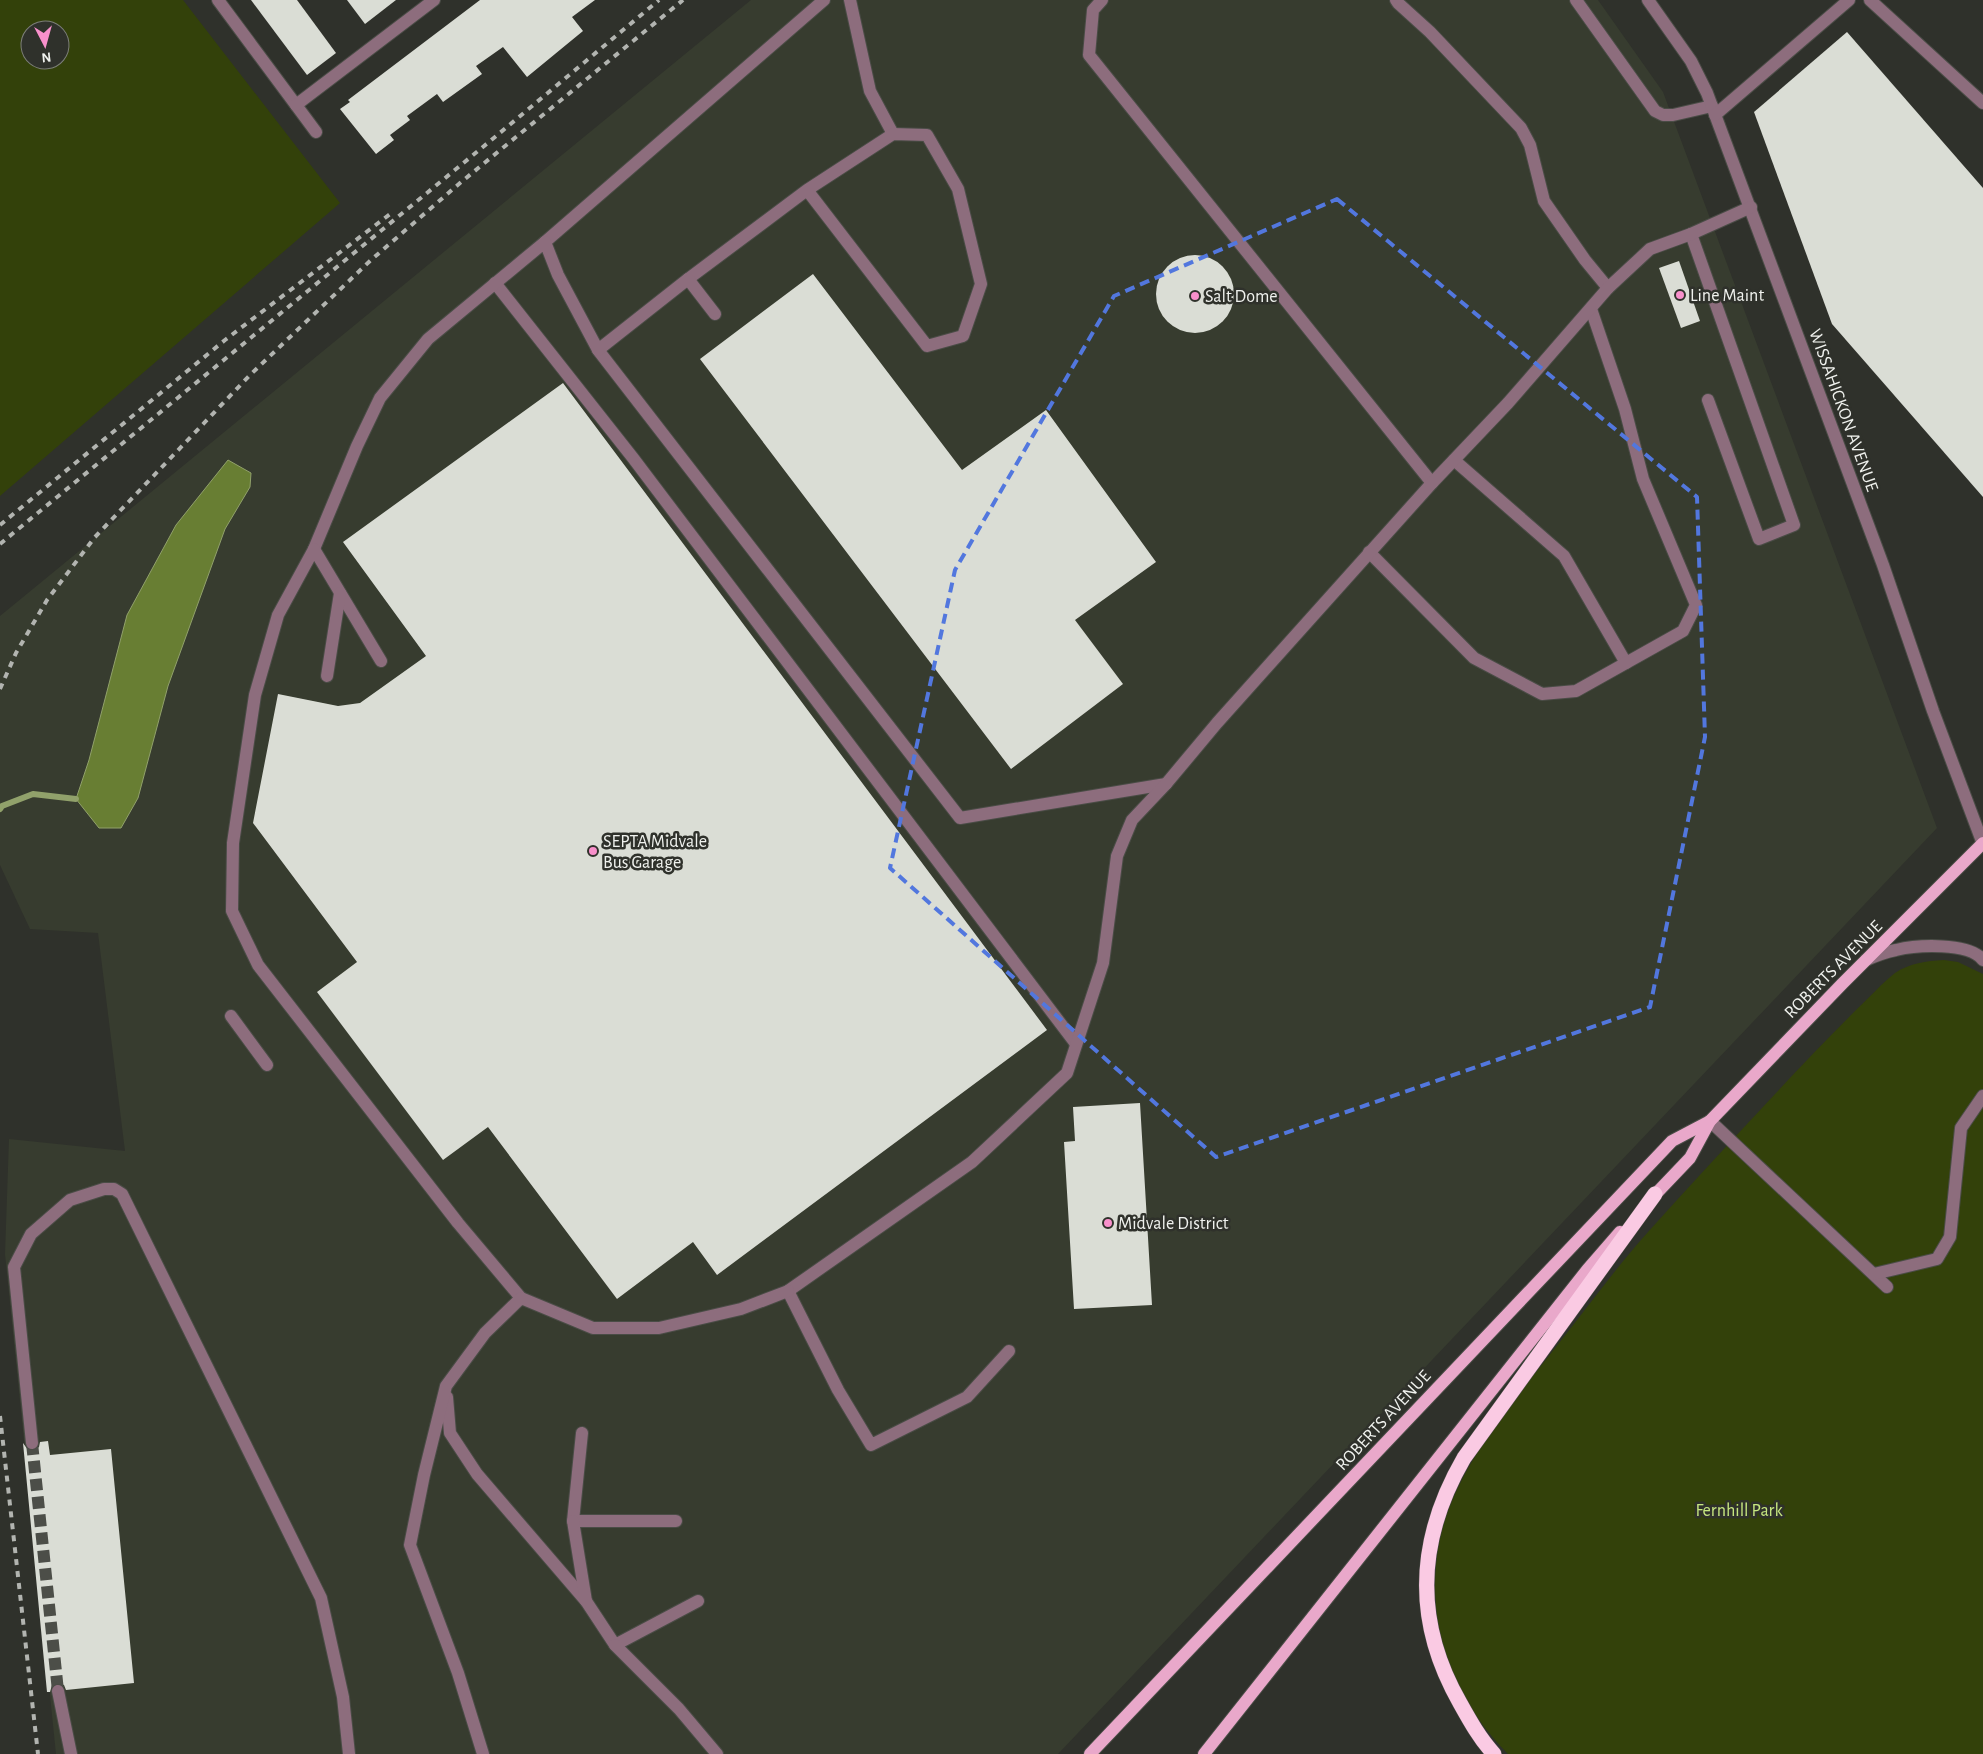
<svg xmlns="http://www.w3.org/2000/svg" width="1983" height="1754" font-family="'Alegreya Sans',sans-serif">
	<rect width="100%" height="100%" fill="#2f312b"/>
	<path fill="#373c2f" d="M751 0H1598L1663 92 1937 828 1058 1754H56L5 1254 9 1139 125 1151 98 933 30 929 0 865V616Z"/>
	<g fill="#33410a" fill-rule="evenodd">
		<path d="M0 0H183L340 203 0 496ZM30 30H60V60H30Z"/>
		<path d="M1944 960 1958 962 1983 974V1754H1508C1451 1696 1423 1620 1440 1539 1454 1472 1510 1405 1552 1352 1584 1312 1614 1270 1648 1232 1690 1185 1733 1139 1776 1093 1803 1064 1830 1036 1858 1008 1870 997 1882 983 1895 973 1910 963 1926 961 1944 960Z"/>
	</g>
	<path fill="#687e33" stroke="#91a16b" d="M228 460 251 473 250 487 225 529 168 686 138 798 121 828H99L76 799 89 760 127 615 176 525Z"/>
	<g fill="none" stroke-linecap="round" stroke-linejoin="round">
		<path stroke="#91a16b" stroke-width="6" d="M0 809 2 806 33 794 76 799"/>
	</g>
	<g fill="#daddd5">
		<path d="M251 0H297L336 53 307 75Z"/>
		<path d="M347 0H396L365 24Z"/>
		<path d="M480 0H595L572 17 583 31 527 77 503 47 476 66 482 74 443 102 437 94 407 116 410 120 390 135 394 140 376 154 340 109 350 102 348 100Z"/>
		<path d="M1847 32 1983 188V497L1832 324 1754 112Z"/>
		<circle cx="1195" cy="294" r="39"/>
		<path d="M1679 261 1700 321 1681 328 1659 268Z"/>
		<path d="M813 274 962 470 1046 410 1156 562 1075 620 1123 684 1011 769 700 359Z"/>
		<path d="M563 383 1047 1030 717 1275 693 1242 617 1299 488 1127 443 1160 317 992 357 962 253 823 278 694 338 706 360 703 426 656 343 542Z"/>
		<path d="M1140 1103 1152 1305 1074 1309 1064 1142 1075 1141 1073 1107Z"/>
		<path d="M48 1441 50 1455 111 1449 134 1683 66 1690 64 1685 57 1683 52 1685 50 1692H47L23 1443 28 1450 33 1451 39 1447 40 1442Z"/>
	</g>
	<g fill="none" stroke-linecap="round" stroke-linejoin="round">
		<path stroke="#4c4e48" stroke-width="12" stroke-dasharray="12 6" stroke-linecap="butt" d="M32 1443 58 1691"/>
		<defs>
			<g id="minor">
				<path d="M218 0 316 132"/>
				<path d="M850 0 870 91 893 134"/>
				<path d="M1102 0 1093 10 1089 55 1432 483"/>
				<path d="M1396 0 1398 3 1430 32 1521 128 1530 145 1544 201 1585 260 1608 288"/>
				<path d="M1576 0 1655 111 1663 115H1673L1712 106"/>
				<path d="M1648 0 1691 61 1707 93 1883 565 1933 711 1983 844"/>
				<path d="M1870 0 1983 103"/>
				<path d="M296 105 434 0"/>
				<path d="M1715 115 1849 0"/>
				<path d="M1691 234 1794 525 1759 539 1708 400"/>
				<path d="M545 242 824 0"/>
				<path d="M688 279 807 190 927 346 963 336 981 284 958 189 927 135 893 134 807 190"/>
				<path d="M495 283 633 458 1076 1044"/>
				<path d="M598 350 960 818 1166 784"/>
				<path d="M1454 460 1564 556 1626 663"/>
				<path d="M314 549 357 446 380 398 428 339 545 242 558 275 598 350 688 279 715 314"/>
				<path d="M1369 552 1474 658 1542 694 1576 691 1683 631 1696 605 1643 479 1625 409 1591 309"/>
				<path d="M381 661 314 549 278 615 255 695 233 843 232 911 258 965 458 1223 521 1298"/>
				<path d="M327 676 340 593"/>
				<path d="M1866 960C1875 956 1886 952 1896 950 1917 945 1969 942 1983 960"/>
				<path d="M231 1016 267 1065"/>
				<path d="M1710 1121 1887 1287"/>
				<path d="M1874 1274 1937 1259 1950 1237 1961 1128 1983 1096"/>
				<path d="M1009 1351 967 1397 871 1445 838 1390 788 1291 972 1162 1067 1073 1103 963 1117 856 1132 820 1166 784 1217 723 1432 483 1508 403 1608 288 1650 249 1691 234 1751 207"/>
				<path d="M447 1397 450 1433 477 1474 586 1601"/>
				<path d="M582 1433 573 1521H676"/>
				<path d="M32 1443 14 1267 31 1234 70 1200 104 1189H114L122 1194 321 1598 343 1697 349 1754"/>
				<path d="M573 1521 586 1601 615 1645 698 1601"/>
				<path d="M615 1645 679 1709 717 1754"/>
				<path d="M58 1691 71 1754"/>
				<path d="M483 1754 458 1673 410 1545 424 1475 446 1386 485 1333 521 1298 593 1328H659L741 1309 788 1291"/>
			</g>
			<g id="major">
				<path d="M1649 1201 1690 1158 1710 1121 1842 984 1983 843"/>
				<path d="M1090 1754 1672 1141 1710 1121"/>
				<path d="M1204 1754 1587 1270 1620 1232"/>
			</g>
			<path id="highway" d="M1494 1754C1480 1739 1470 1721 1460 1703 1413 1621 1417 1539 1464 1458L1655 1194"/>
		</defs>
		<use href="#minor" stroke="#4a4c46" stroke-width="14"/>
		<use href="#major" stroke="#4a4c46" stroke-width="14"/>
		<use href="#highway" stroke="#4a4c46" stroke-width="16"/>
		<use href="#minor" stroke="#8d6d7d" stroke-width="12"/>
		<use href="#major" stroke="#e9a8ca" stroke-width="12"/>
		<use href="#highway" stroke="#facae3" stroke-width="15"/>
		<g stroke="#b2b4b0" stroke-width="4" stroke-dasharray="6 6" stroke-linecap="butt">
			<path d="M0 525 225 340 394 211"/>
			<path d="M0 544 495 137 659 0"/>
			<path d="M0 689 16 653 47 600 95 537 250 375 371 260 460 183 683 0"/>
			<path d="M0 1416 38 1754"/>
		</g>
	</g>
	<path fill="none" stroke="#5277de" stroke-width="4" stroke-dasharray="10 6" stroke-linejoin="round" d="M1337 199 1697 497 1705 737 1650 1007 1216 1157 890 868 955 570 1114 296Z"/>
	<g fill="#f890cb" stroke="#2f312b" stroke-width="2">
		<circle cx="1680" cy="295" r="5"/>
		<circle cx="1195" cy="296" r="5"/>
		<circle cx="593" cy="851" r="5"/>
		<circle cx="1108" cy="1223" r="5"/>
	</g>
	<g text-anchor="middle" stroke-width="5" stroke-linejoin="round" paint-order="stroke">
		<g font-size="18" fill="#f0f2ee" stroke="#2f312b" text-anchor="start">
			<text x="1690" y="301">Line Maint</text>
			<text x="1205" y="302">Salt Dome</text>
			<text x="603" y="847">SEPTA Midvale<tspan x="603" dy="21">Bus Garage</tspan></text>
			<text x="1118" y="1229">Midvale District</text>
		</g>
		<g font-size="18" fill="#f0f2ee" stroke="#2f312b">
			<text transform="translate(1844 410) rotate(70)" y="6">WISSAHICKON AVENUE</text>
			<text transform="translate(1833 969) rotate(-45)" y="6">ROBERTS AVENUE</text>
			<text transform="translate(1383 1420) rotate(-47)" y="6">ROBERTS AVENUE</text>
		</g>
		<g font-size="18" fill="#c6e67f" stroke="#2f312b">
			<text x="1739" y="1516">Fernhill Park</text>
		</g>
	</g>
	<g transform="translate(45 45) rotate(174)"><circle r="24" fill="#2f312b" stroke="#7c7e79"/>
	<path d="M0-4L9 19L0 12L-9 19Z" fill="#f890cb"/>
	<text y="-8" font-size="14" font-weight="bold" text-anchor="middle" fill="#f0f2ee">N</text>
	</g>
</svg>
